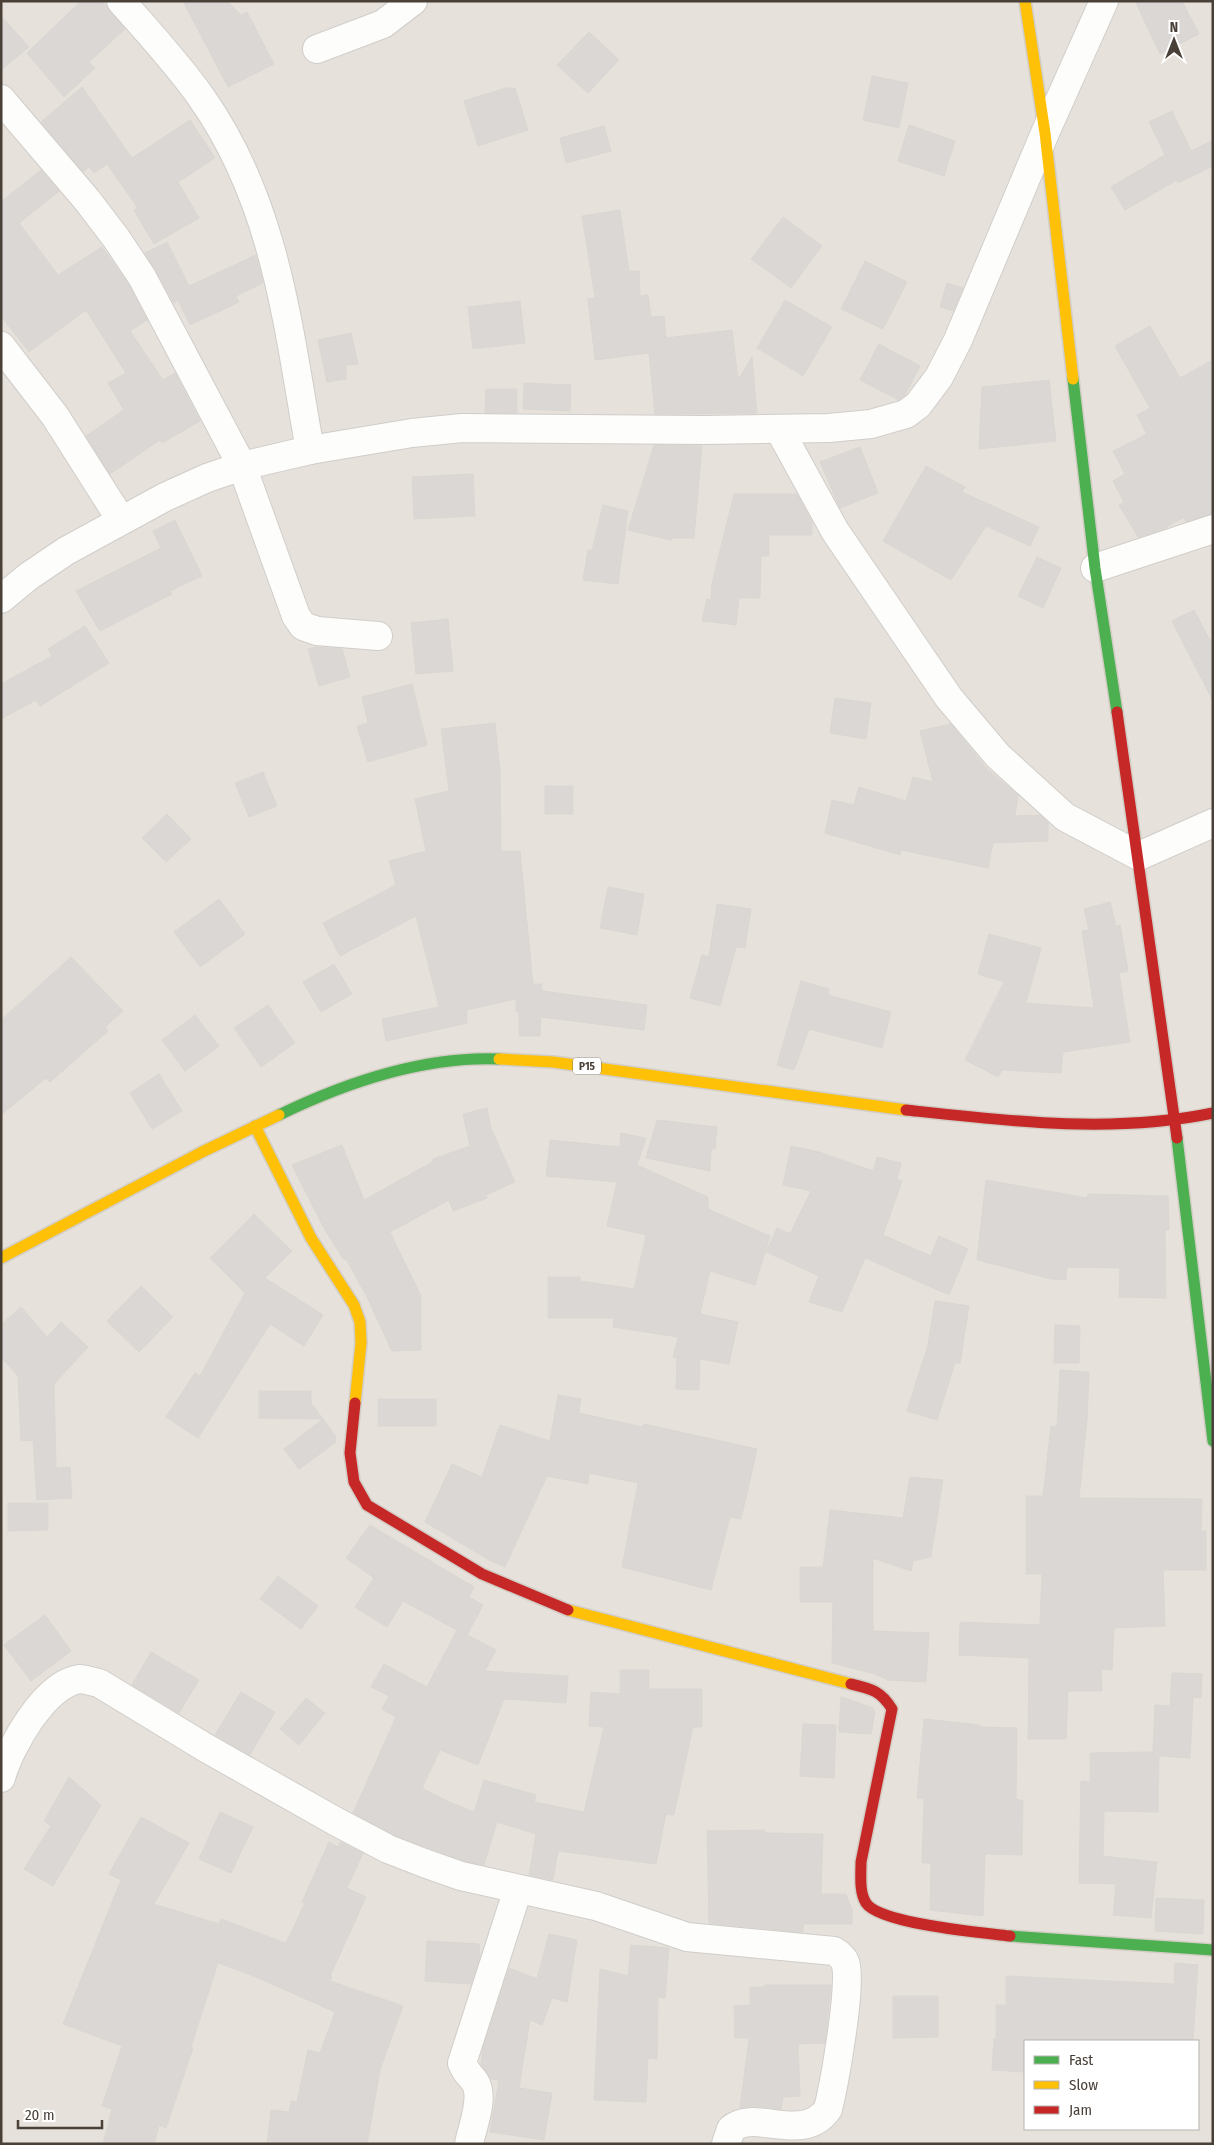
<svg xmlns="http://www.w3.org/2000/svg" width="1214" height="2145" font-family="'Fira Sans Condensed',sans-serif">
	<rect width="100%" height="100%" fill="#f2f0ed"/>
	<path fill="#e6e1da" fill-rule="evenodd" d="M1 1H1213V2144H1ZM1025 2041H1198V2129H1025Z"/>
	<g fill="#dad7d4" stroke="#dad7d3">
		<path d="M81 1H102L125 29 89 62 95 68 64 97 27 53Z"/>
		<path d="M183 1H227L241 15 247 12 274 64 228 87Z"/>
		<path d="M1135 1H1182L1199 34 1160 54Z"/>
		<path d="M1 16 29 47 1 70Z"/>
		<path d="M589 32 619 60 588 93 557 65Z"/>
		<path d="M872 76 908 83 899 128 863 120Z"/>
		<path d="M82 87 132 158 190 120 215 158 178 182 199 218 154 244 134 210 138 208 107 164 94 173 89 167 83 172 41 122Z"/>
		<path d="M506 88H515L528 130 478 146 464 101Z"/>
		<path d="M1172 111 1191 151 1213 140V166L1178 183 1177 180 1125 210 1111 187 1165 155 1149 122Z"/>
		<path d="M909 125 955 141 944 176 898 161Z"/>
		<path d="M604 126 611 151 566 163 560 138Z"/>
		<path d="M41 170 59 191 19 223 58 275 102 247 129 285 147 320 130 331 163 380 175 373 200 421 162 443 160 440 110 474 86 436 124 410 108 383 126 373 86 310 29 352 1 316V199L2 201Z"/>
		<path d="M620 210 629 271H639L640 296 648 295 651 317 664 316 666 338 732 330 738 380 752 357 757 413 655 414 649 353 595 360 588 299 595 298 582 216Z"/>
		<path d="M783 217 822 246 791 288 751 259Z"/>
		<path d="M167 242 189 286 256 255 263 283 236 296 239 302 190 325 178 300 174 303 145 253Z"/>
		<path d="M865 261 907 282 883 329 841 309Z"/>
		<path d="M947 283 963 288 953 311 940 307Z"/>
		<path d="M785 300 832 327 803 376 757 348Z"/>
		<path d="M520 301 525 343 473 349 468 307Z"/>
		<path d="M1150 326 1180 378 1213 360V514L1186 522 1184 517 1163 529 1138 537 1119 505 1124 502 1113 481 1125 474 1113 451 1147 434 1137 415 1150 408 1115 346Z"/>
		<path d="M351 333 358 364 346 365V379L327 382 318 340Z"/>
		<path d="M879 344 920 366 905 395 899 400 860 380Z"/>
		<path d="M1049 380 1056 441 979 449 982 387Z"/>
		<path d="M524 383 571 385 570 411 523 409Z"/>
		<path d="M486 389H517V413H485Z"/>
		<path d="M654 445 702 446 694 538H672L671 540 628 530Z"/>
		<path d="M860 447 878 493 840 508 820 462Z"/>
		<path d="M926 466 965 487 962 492 1039 527 1030 546 986 526 951 580 883 541Z"/>
		<path d="M473 474 475 516 414 519 412 477Z"/>
		<path d="M734 494H797L812 522V535H769V556H761L760 598H739L736 625 702 621 707 599 711 600 712 583Z"/>
		<path d="M603 505 628 511 618 584 583 580 588 550H592Z"/>
		<path d="M175 520 202 576 170 591 172 594 100 631 76 591 161 548 153 531Z"/>
		<path d="M1037 557 1061 568 1043 608 1018 596Z"/>
		<path d="M1194 610 1213 646V701L1172 621Z"/>
		<path d="M448 619 453 671 416 674 411 623Z"/>
		<path d="M85 626 109 663 40 706 36 700 1 719V684L52 656 48 649Z"/>
		<path d="M316 647 342 649 350 677 319 686 308 649Z"/>
		<path d="M412 684 427 745 368 762 357 726 368 723 362 697Z"/>
		<path d="M835 698 871 703 866 739 830 733Z"/>
		<path d="M495 723 500 770 501 851H520L533 984H542V991L647 1005 644 1030 541 1017 540 1036H519V1012H516V999L467 1010V1023L386 1041 382 1019 439 1007 416 916 340 956 323 923 396 885 389 861 426 851 415 799 449 791 441 729Z"/>
		<path d="M951 724 987 769 1018 795 1015 816 1040 815 1048 823V841L993 843 988 868 901 850 900 855 825 833 832 800 854 805 859 787 906 801 913 777 933 782 920 731Z"/>
		<path d="M263 772 277 806 249 817 235 783Z"/>
		<rect x="545" y="786" width="28" height="28"/>
		<path d="M167 814 191 839 166 862 142 838Z"/>
		<path d="M608 887 644 894 637 935 600 928Z"/>
		<path d="M219 899 245 934 200 967 174 932Z"/>
		<path d="M1110 902 1116 926 1120 925 1128 971 1119 973 1130 1042 1063 1052 1061 1073 1002 1070 998 1077 965 1060 1004 982 978 974 989 934 1041 948 1026 1003 1094 1008 1082 931 1089 930 1084 909Z"/>
		<path d="M717 904 751 909 745 948 736 947 720 1006 690 998 702 955 709 957Z"/>
		<path d="M71 957 123 1011 105 1027 108 1031 50 1082 46 1078 1 1115V1020Z"/>
		<path d="M334 964 352 994 321 1012 303 982Z"/>
		<path d="M801 981 829 989 828 995 891 1012 882 1048 809 1029 794 1070 777 1065Z"/>
		<path d="M268 1005 295 1043 261 1067 234 1028Z"/>
		<path d="M195 1015 219 1046 185 1071 162 1040Z"/>
		<path d="M159 1074 182 1111 152 1129 130 1093Z"/>
		<path d="M487 1108 491 1128 515 1182 486 1195 487 1198 453 1211 449 1200 390 1232 421 1296V1350L392 1351 367 1297 346 1259 344 1260 325 1230 292 1165 342 1145 364 1200 434 1161 433 1159 470 1146 463 1114Z"/>
		<path d="M657 1120 717 1127 715 1149H711L710 1171 646 1158Z"/>
		<path d="M621 1133 646 1138 637 1165 708 1197V1209L770 1236 755 1285 710 1271 700 1314 738 1322 729 1364 700 1359 699 1390 676 1389 677 1358 673 1357 678 1337 613 1327 614 1318H548V1277H580V1281L634 1289 646 1235 607 1226 617 1182 546 1176 550 1140 620 1147Z"/>
		<path d="M791 1146 819 1152 873 1171 877 1157 901 1163 897 1179 902 1181 883 1235 931 1256 939 1236 968 1249 949 1295 865 1258 842 1312 809 1302 819 1276 766 1252 777 1228 790 1234 811 1191 783 1185Z"/>
		<path d="M986 1180 1087 1198 1088 1194 1168 1196 1169 1230H1165L1166 1298 1119 1297 1120 1268 1067 1267 1066 1280 1051 1279 977 1260Z"/>
		<path d="M254 1214 292 1251 265 1278 323 1315 304 1346 270 1324 198 1438 166 1417 195 1373 200 1376 245 1293 210 1258Z"/>
		<path d="M141 1286 173 1317 139 1352 107 1321Z"/>
		<path d="M935 1301 969 1306 960 1363H955L937 1420 907 1411 928 1345Z"/>
		<path d="M21 1307 47 1337 61 1322 88 1347 54 1384 56 1468 70 1467 72 1498 37 1500 33 1440 21 1441 18 1376 1 1357V1325Z"/>
		<path d="M1055 1325 1080 1326 1079 1363H1054Z"/>
		<path d="M1060 1370 1089 1372 1087 1419 1079 1498 1202 1499 1201 1531H1206V1570H1163L1165 1626 1114 1628 1112 1670 1101 1669 1102 1691H1068L1066 1739H1028L1029 1658 959 1655 960 1622 1040 1625 1042 1574H1026V1496H1043L1051 1426 1057 1427Z"/>
		<path d="M259 1391H311V1403L323 1419 259 1418Z"/>
		<path d="M558 1395 581 1399 579 1413 643 1427 644 1424 757 1449 741 1519 730 1517 711 1590 622 1567 638 1483 589 1473 588 1484 547 1476 505 1567 489 1560 425 1522 452 1464 482 1477 500 1425 550 1441Z"/>
		<rect x="378" y="1399" width="58" height="27"/>
		<path d="M323 1419 336 1437 335 1443 299 1469 284 1449Z"/>
		<path d="M910 1477 943 1480 931 1557 913 1561 911 1571 873 1558V1631L929 1633 926 1682 888 1680 875 1674 832 1663 833 1602H800V1567H823L830 1510 903 1518Z"/>
		<path d="M8 1503H48V1530L8 1531Z"/>
		<path d="M370 1525 474 1587 469 1597 483 1605 467 1635 496 1650 485 1671 568 1676 566 1703 504 1699 478 1765 440 1750 422 1788 447 1801 474 1812 484 1780 536 1795 534 1802 584 1812 604 1727 589 1726 591 1692 620 1694V1670H649V1689H702V1727H693L674 1815 666 1814 656 1864 558 1851 553 1880 529 1875 536 1834 497 1822 484 1865 465 1861 394 1835 353 1813 396 1717 382 1709 389 1696 371 1687 384 1664 427 1687 457 1630 403 1601 387 1627 355 1607 374 1578 346 1558Z"/>
		<path d="M278 1576 318 1606 301 1629 260 1599Z"/>
		<path d="M45 1615 71 1651 31 1681 4 1645Z"/>
		<path d="M151 1652 199 1680 179 1713 132 1685Z"/>
		<path d="M1172 1673 1202 1674 1201 1698 1193 1697 1190 1758 1159 1756 1158 1812 1104 1811 1103 1856 1157 1862 1151 1918 1113 1915 1116 1884 1079 1883 1081 1781 1090 1782V1753L1153 1752 1155 1705 1170 1706Z"/>
		<path d="M241 1692 275 1712 250 1755 215 1735Z"/>
		<path d="M841 1697 873 1708 875 1712 871 1734 839 1732Z"/>
		<path d="M306 1698 325 1713 299 1745 280 1729Z"/>
		<path d="M924 1719 980 1725V1727L1017 1728 1016 1799 1023 1801 1022 1855 985 1854 983 1916 930 1910 931 1863H922L924 1799 917 1798Z"/>
		<path d="M803 1724 836 1725 834 1778 800 1776Z"/>
		<path d="M69 1777 101 1805 53 1886 24 1869 51 1826 44 1821Z"/>
		<path d="M220 1812 253 1827 231 1873 199 1859Z"/>
		<path d="M141 1817 189 1843 154 1904 219 1924 221 1919 286 1943 305 1903 302 1902 329 1842 338 1847 340 1842 363 1853 347 1888 366 1897 330 1976 332 1977 330 1981 403 2006 380 2070 367 2144H267L271 2110 289 2112 291 2101 297 2102 308 2050 320 2053 335 2012 256 1977 218 1963 191 2047 193 2048 166 2128 159 2125 154 2144H103L112 2109 102 2106 122 2046 63 2024 121 1880 109 1874Z"/>
		<path d="M764 1830 765 1833 823 1834 821 1894H846L852 1910V1924H803V1932H798L709 1923 707 1831Z"/>
		<path d="M1156 1898 1204 1900 1203 1934 1155 1931Z"/>
		<path d="M549 1934 577 1940 567 2002 552 1998 542 2025 530 2020 519 2088 552 2093 544 2140 490 2132 499 2080 491 2079 481 2064 483 2048 509 1968 537 1979Z"/>
		<path d="M427 1941 479 1944 480 1957 471 1984 425 1981Z"/>
		<path d="M631 1945 669 1948 665 1998 658 1997 657 2059 648 2058 646 2102 594 2100 600 1969 628 1976Z"/>
		<path d="M1175 1963 1198 1965 1193 2041H1025V2072L992 2070 994 2039H996V2005H1006V1976L1174 1984Z"/>
		<path d="M765 1985H831L825 2043 798 2044 800 2096 783 2097 781 2109 754 2106 740 2108 749 2038H735L734 2006 750 2005V1987H765Z"/>
		<path d="M893 1996H938V2037L893 2038Z"/>
	</g>
	<g fill="none" stroke-linecap="round" stroke-linejoin="round">
		<defs>
			<g id="street">
				<path d="M121 1C149 33 177 63 201 97 276 203 288 327 310 450"/>
				<path d="M317 49 383 24 413 1"/>
				<path d="M1 99 87 200 116 238 142 277 242 466 296 616 303 626 317 631 378 636"/>
				<path d="M1 346 55 416 121 520"/>
				<path d="M779 429 835 531 949 698 998 756 1065 817 1139 856 1213 823"/>
				<path d="M1095 568 1213 529"/>
				<path d="M1 599 29 576 66 551 165 497 207 478 242 466 310 450 412 433 462 428 706 430 829 428 871 424 906 414 918 405 939 377 958 340 1045 133 1104 1"/>
				<path d="M1 1778C9 1748 45 1683 80 1679 85 1679 93 1682 99 1683L206 1748 335 1821 388 1849 424 1863 461 1876 596 1906 687 1937 834 1951C839 1954 843 1957 845 1962 853 1981 834 2085 828 2109 803 2145 755 2108 731 2129L726 2144"/>
				<path d="M469 2144C472 2127 485 2098 475 2082 470 2074 467 2075 462 2063L518 1889"/>
			</g>
			<g id="fast">
				<path d="M1073 379 1095 568 1117 712"/>
				<path d="M279 1115C347 1082 423 1056 499 1059"/>
				<path d="M1177 1138 1213 1441"/>
				<path d="M1010 1936 1213 1950"/>
			</g>
			<g id="slow">
				<path d="M1025 1 1045 133 1073 379"/>
				<path d="M499 1059 553 1062 906 1110"/>
				<path d="M255 1126 311 1238 354 1305 360 1322 361 1343 355 1403"/>
				<path d="M1 1258 202 1152 279 1115"/>
				<path d="M568 1610 851 1684"/>
			</g>
			<g id="jam">
				<path d="M1117 712 1177 1138"/>
				<path d="M906 1110C1007 1121 1113 1134 1213 1113"/>
				<path d="M355 1403 350 1453 354 1482 367 1505 482 1574 568 1610"/>
				<path d="M851 1684C872 1689 881 1691 892 1709L861 1862C861 1875 859 1892 866 1903 880 1924 984 1933 1010 1936"/>
			</g>
		</defs>
		<use href="#street" stroke="#d0cdca" stroke-width="30"/>
		<use href="#fast" stroke="#d2cdc5" stroke-width="14"/>
		<use href="#slow" stroke="#d2cdc5" stroke-width="14"/>
		<use href="#jam" stroke="#d2cdc5" stroke-width="14"/>
		<use href="#street" stroke="#fdfdfc" stroke-width="28"/>
		<use href="#fast" stroke="#4caf50" stroke-width="11"/>
		<use href="#slow" stroke="#ffc107" stroke-width="11"/>
		<use href="#jam" stroke="#c62828" stroke-width="11"/>
	</g>
	<g text-anchor="middle" stroke-width="4" stroke-linejoin="round" paint-order="stroke">
		<rect fill="#fff" stroke="#807974" stroke-width="1" x="573" y="1057.5" width="28" height="17" rx="4"/>
		<g font-size="11" font-weight="bold" fill="#494038">
			<text x="587" y="1070">P15</text>
		</g>
	</g>
	<rect width="1214" height="2145" fill="none" stroke="#494038" stroke-width="5"/>
	<rect x="1024" y="2040" width="175" height="90" fill="#ffffff" stroke="#b6b3af"/>
	<rect x="1034" y="2056" width="25" height="8" fill="#4caf50" stroke="#b6b3af"/>
	<text x="1069" y="2065" font-size="15" fill="#494038">Fast</text>
	<rect x="1034" y="2081" width="25" height="8" fill="#ffc107" stroke="#b6b3af"/>
	<text x="1069" y="2090" font-size="15" fill="#494038">Slow</text>
	<rect x="1034" y="2106" width="25" height="8" fill="#c62828" stroke="#b6b3af"/>
	<text x="1069" y="2115" font-size="15" fill="#494038">Jam</text>
	<g transform="translate(1174 40)" stroke="#ffffff" stroke-width="4" paint-order="stroke">
	<path d="M0-4L9 19L0 12L-9 19Z" fill="#494038"/>
	<text y="-8" font-size="14" font-weight="bold" text-anchor="middle" fill="#494038">N</text>
	</g>
	<path d="M18 2120v8h84v-8" fill="none" stroke="#494038" stroke-width="2.5"/>
	<text x="25" y="2120" font-size="15" fill="#494038" stroke="#ffffff" stroke-width="4" paint-order="stroke">20 m</text>
</svg>
